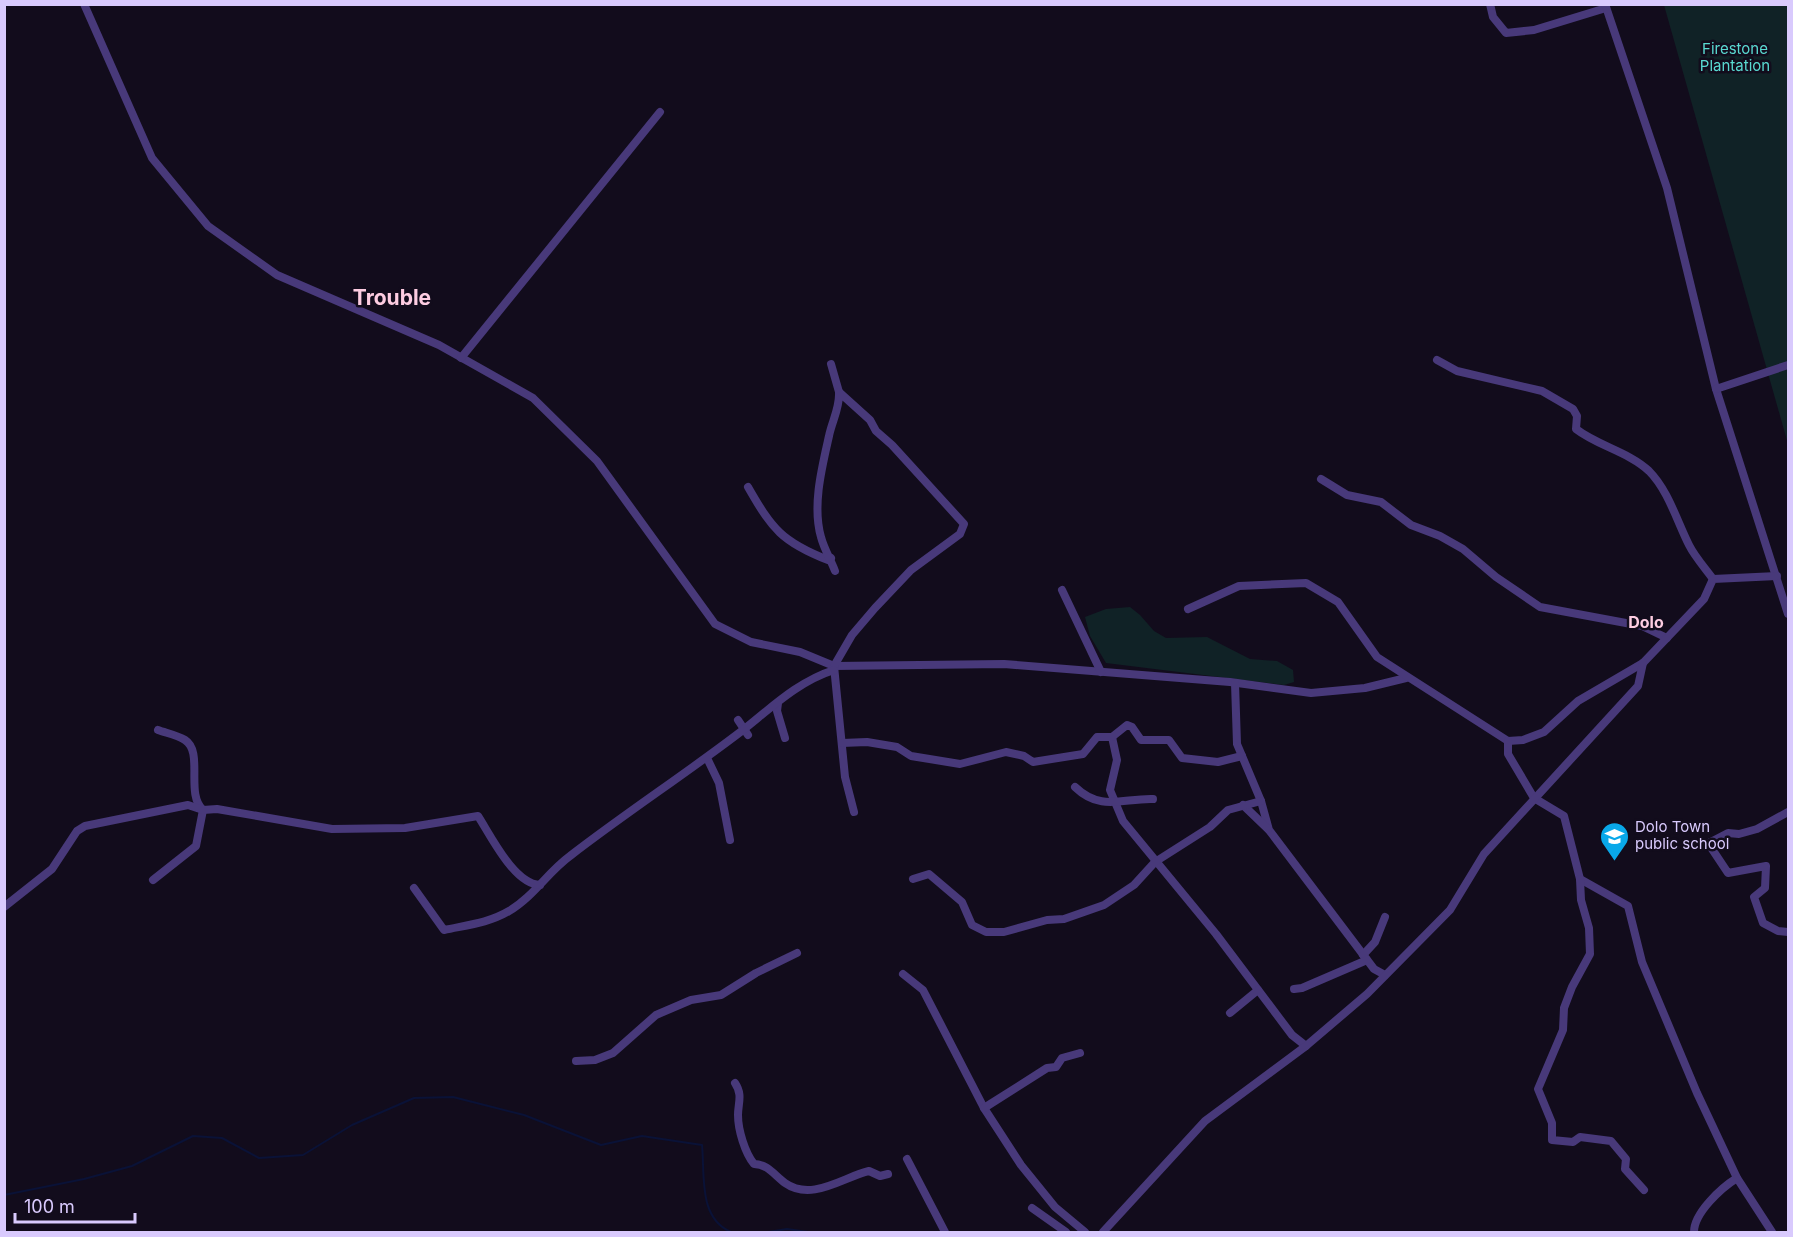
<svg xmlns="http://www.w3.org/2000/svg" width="1793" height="1237" font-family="Inter,sans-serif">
	<rect width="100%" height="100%" fill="#120c1c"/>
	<g fill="#102226">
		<path d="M1664 5H1788V444Z"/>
		<path d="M1130 607 1140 615 1154 631 1166 638 1207 637 1250 659 1277 661 1293 670 1294 682 1284 685 1106 663 1090 636 1085 617 1106 609Z"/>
	</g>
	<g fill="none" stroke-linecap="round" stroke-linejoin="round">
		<g stroke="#0a1237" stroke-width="2">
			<path d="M4 1195 84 1179 132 1166 193 1136 222 1138 259 1158 303 1155 352 1125 414 1098 453 1097 524 1115 601 1145 642 1136 702 1145C705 1175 698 1218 731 1232"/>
			<path d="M768 1232 787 1229 808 1232"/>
		</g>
		<g stroke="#48397a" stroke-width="8">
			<path d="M84 4 152 158 208 226 277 275 439 345 533 398 597 461 715 624 751 642 800 652 834 666 1004 664 1230 682 1311 693 1365 688 1406 678"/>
			<path d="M1490 4 1493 17 1506 33 1534 30 1606 8"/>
			<path d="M1605 4 1667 188 1716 389 1788 614"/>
			<path d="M461 358 660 112"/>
			<path d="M1437 360 1457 371 1542 391 1573 409 1577 416 1576 429C1598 446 1629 452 1649 471 1668 490 1677 521 1689 545 1695 557 1705 568 1713 579"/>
			<path d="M831 364 839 392"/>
			<path d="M1716 389 1788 365"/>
			<path d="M1321 479 1347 495 1381 502 1411 525 1440 536 1463 549 1496 577 1540 607 1642 626 1667 638"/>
			<path d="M748 487C772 529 782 542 828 560L831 558"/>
			<path d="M835 571C831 560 824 549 821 537 812 506 822 467 829 436 832 421 840 408 839 392L870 420 876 431 892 445 964 524 960 534 911 570 875 608 852 635 834 666 845 777 854 812"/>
			<path d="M1062 590 1101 672"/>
			<path d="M1188 609 1239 586 1306 583 1338 602 1377 657 1508 741 1523 740 1544 732 1578 701 1643 663 1704 599 1713 579 1777 576"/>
			<path d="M1235 683 1237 744 1261 801 1269 830 1374 969 1385 975"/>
			<path d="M778 703 777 711 785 738"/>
			<path d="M738 720 748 735"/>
			<path d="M1112 737 1117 760 1110 790 1123 821 1216 934 1292 1035 1306 1046"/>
			<path d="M1508 741V754L1534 798 1564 816 1580 879 1628 906 1642 962 1697 1093 1737 1178 1772 1232"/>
			<path d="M842 743 867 742 897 747 911 756 960 764 1006 752 1024 756 1033 762 1083 754 1097 737H1112L1127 725 1132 727 1141 740H1169L1182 758 1218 762 1242 756"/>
			<path d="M707 758 719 783 730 840"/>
			<path d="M1075 787C1101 812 1123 798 1153 799"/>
			<path d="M1243 805 1268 829"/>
			<path d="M1705 845 1710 846 1728 873 1766 866 1765 888 1754 897 1763 923 1778 931 1788 932"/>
			<path d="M1705 845 1728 833 1739 834 1757 829 1788 812"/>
			<path d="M913 879 929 874 962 902 972 925 986 932H1004L1047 920 1064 919 1104 905 1134 885 1155 862 1210 827 1228 810 1261 801"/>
			<path d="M1580 879 1581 900 1589 928 1590 954 1572 987 1564 1008 1563 1030 1538 1089 1552 1123V1140L1573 1142 1580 1137 1611 1141 1626 1159 1625 1169 1644 1190"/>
			<path d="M153 880 196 846 203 810C185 794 204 752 185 740 177 735 166 733 158 730"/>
			<path d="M414 888 444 930C467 925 489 923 509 911 533 897 548 872 570 856 627 812 687 773 743 730 772 707 799 681 834 670"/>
			<path d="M4 907 52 869 77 831 85 826 188 805 203 810 217 809 332 829 405 828 478 816C491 836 514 884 540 885"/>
			<path d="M1363 955 1375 942 1385 917"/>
			<path d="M903 974 923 990 984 1108 1021 1165 1055 1207 1085 1232"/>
			<path d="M1294 989 1302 988 1367 960"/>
			<path d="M1230 1013 1258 990"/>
			<path d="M576 1061 595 1060 613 1053 656 1015 691 1000 721 995 756 973 797 953"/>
			<path d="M735 1083C743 1095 738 1103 738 1115 738 1130 745 1153 754 1164 768 1164 775 1176 785 1183 812 1202 843 1177 869 1171L880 1176 888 1174"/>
			<path d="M984 1108 1047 1068 1056 1067 1062 1058 1080 1053"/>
			<path d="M907 1159 945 1232"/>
			<path d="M1032 1208 1066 1232"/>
			<path d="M1103 1232 1205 1121 1306 1046 1367 994 1450 910 1484 854 1638 686 1643 663"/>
			<path d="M1694 1232C1694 1213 1721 1188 1737 1178"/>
		</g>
	</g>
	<defs>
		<symbol id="school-pin" viewBox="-11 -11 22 30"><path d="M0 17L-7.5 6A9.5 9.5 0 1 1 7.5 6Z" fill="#09a8e9" stroke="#120c1c"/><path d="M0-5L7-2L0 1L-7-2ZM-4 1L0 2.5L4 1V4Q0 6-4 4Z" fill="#fff"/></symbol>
	</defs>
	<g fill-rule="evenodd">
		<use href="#school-pin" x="1598" y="820" width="33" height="45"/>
	</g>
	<g text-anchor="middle" stroke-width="5" stroke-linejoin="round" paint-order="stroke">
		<g font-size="15" fill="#5ad9d1" stroke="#120c1c">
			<text x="1735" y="54">Firestone<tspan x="1735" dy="17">Plantation</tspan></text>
		</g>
		<g font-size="15" fill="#d9cafd" stroke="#120c1c" text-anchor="start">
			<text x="1635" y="832">Dolo Town<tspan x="1635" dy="17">public school</tspan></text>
		</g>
		<g font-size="16" font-weight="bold" fill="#fdcce1" stroke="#120c1c">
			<text x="1646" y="628">Dolo</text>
		</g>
		<g font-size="21" font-weight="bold" fill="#fdcce1" stroke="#120c1c">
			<text x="392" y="305">Trouble</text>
		</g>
	</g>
	<rect width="1793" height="1237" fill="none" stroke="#d9cafd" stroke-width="12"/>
	<path d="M15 1213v9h120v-9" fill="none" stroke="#d9cafd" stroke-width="3"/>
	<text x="24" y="1213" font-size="18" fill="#d9cafd" stroke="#120c1c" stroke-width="4.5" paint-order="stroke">100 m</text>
</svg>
